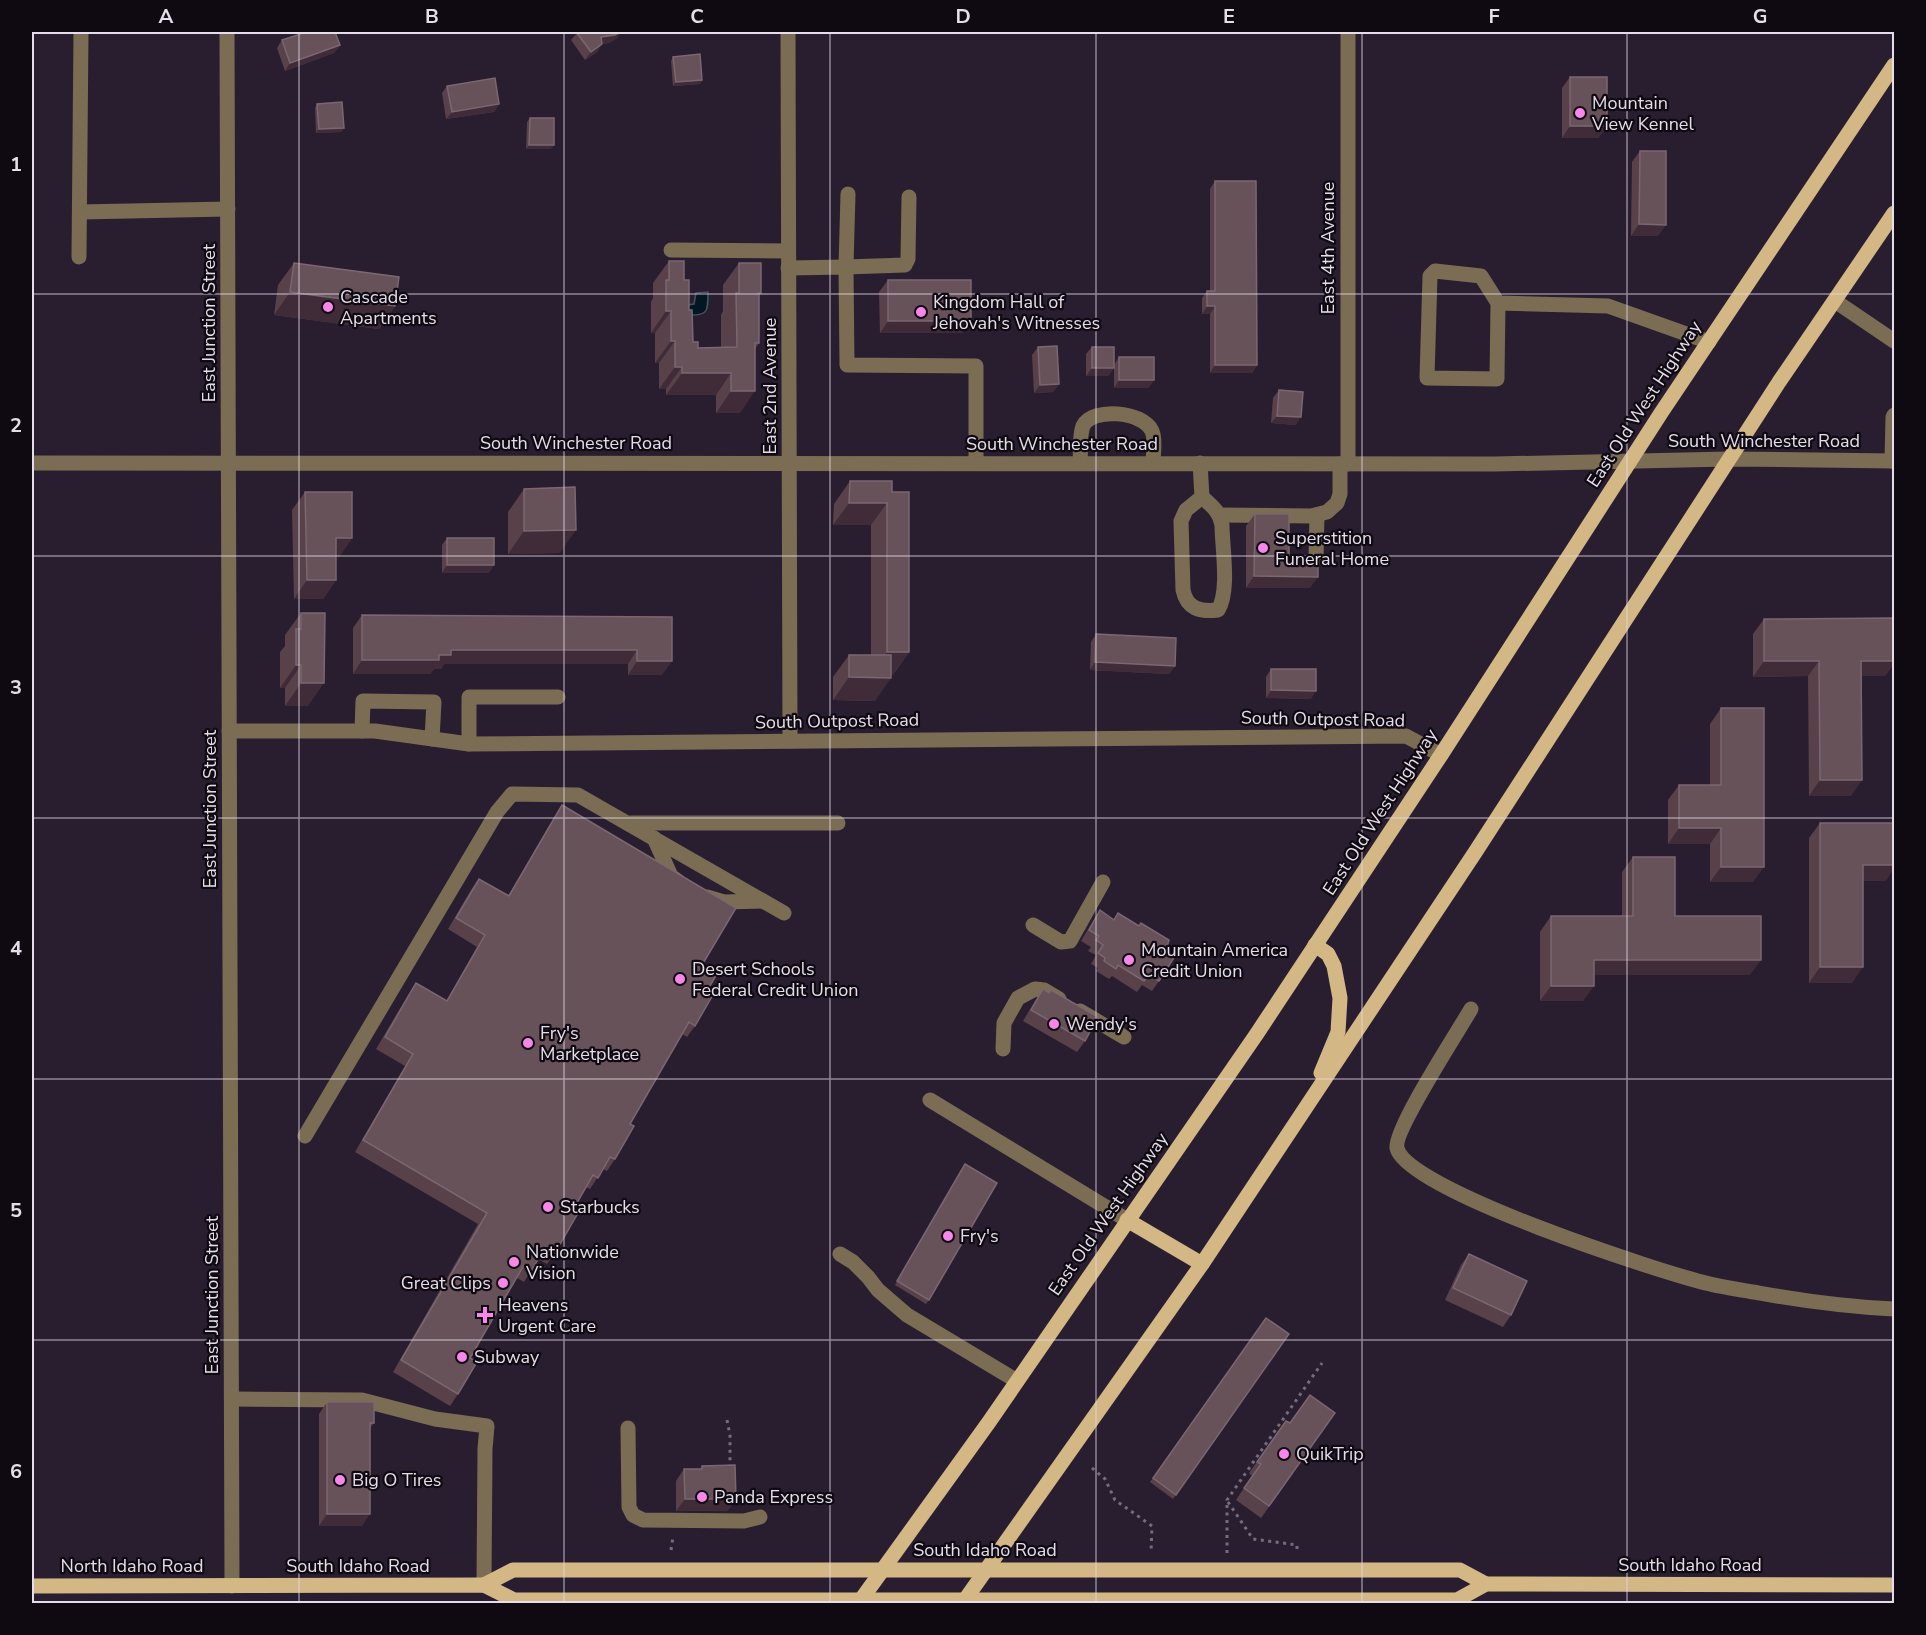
<svg xmlns="http://www.w3.org/2000/svg" width="1926" height="1635" font-family="'Nunito Sans',sans-serif">
	<rect width="100%" height="100%" fill="#291e30"/>
	<path fill="#031722" stroke="#47525e" stroke-width="1.5" d="M708 292C708 312 708 316 687 315V305L694 304 696 293Z"/>
	<g fill="none" stroke-linecap="round" stroke-linejoin="round">
		<g stroke="#766c7c" stroke-width="3" stroke-dasharray="3 4.5" stroke-linecap="butt">
			<path d="M727 1420 730 1435V1467"/>
			<path d="M1092 1468 1105 1479 1115 1500 1152 1526 1151 1552"/>
			<path d="M1228 1502 1253 1539 1297 1545V1553"/>
			<path d="M671 1550 673 1537"/>
			<path d="M1227 1553V1500L1322 1363"/>
		</g>
		<g stroke="#7a6d54" stroke-width="15">
			<path d="M227 32 232 1586"/>
			<path d="M788 32 790 741"/>
			<path d="M1348 32V464"/>
			<path d="M848 194 846 267 905 265 908 259 909 197"/>
			<path d="M80 212 228 209"/>
			<path d="M671 250 788 251"/>
			<path d="M79 257 81 32"/>
			<path d="M788 268 846 267 847 365 976 366V463"/>
			<path d="M1835 301 1894 341"/>
			<path d="M1498 303 1497 379 1427 378 1430 276 1435 271 1481 276 1498 303 1608 306 1709 342"/>
			<path d="M1892 461 1893 417 1894 415"/>
			<path d="M32 463 1495 464 1729 459 1894 461"/>
			<path d="M1080 463C1081 452 1079 436 1083 426 1092 407 1143 411 1152 431 1156 440 1153 453 1153 463"/>
			<path d="M1200 463 1202 497 1186 510 1181 521 1183 590C1187 609 1200 612 1218 610 1230 591 1222 547 1222 525 1220 512 1212 506 1202 497"/>
			<path d="M1219 515 1311 516 1327 512 1337 503 1340 494V464"/>
			<path d="M1316 558 1317 515"/>
			<path d="M229 731H375L469 744 1406 736 1441 755"/>
			<path d="M362 731 363 701 434 702 432 739"/>
			<path d="M469 744V697H558"/>
			<path d="M631 823H838"/>
			<path d="M654 838 671 876 678 881"/>
			<path d="M707 897 724 902 763 901"/>
			<path d="M1033 925 1061 942 1070 941 1103 882"/>
			<path d="M1471 1009C1459 1030 1393 1131 1397 1148 1406 1190 1663 1273 1710 1284 1726 1288 1743 1290 1759 1293 1804 1301 1849 1307 1894 1309"/>
			<path d="M1080 1011 1124 1037"/>
			<path d="M1003 1049 1004 1023 1018 998 1035 989 1044 990 1059 999"/>
			<path d="M930 1100 1127 1220"/>
			<path d="M305 1136 497 812 512 794 578 795 784 913"/>
			<path d="M840 1254 853 1262 868 1277 878 1290 907 1315 1017 1381"/>
			<path d="M232 1399 362 1400 435 1419 487 1426 485 1449 484 1585"/>
			<path d="M628 1428 629 1507 633 1515 643 1520 744 1521 760 1517"/>
		</g>
		<g stroke="#d3b784" stroke-width="15">
			<path d="M1315 945 1328 954 1334 966 1340 998 1338 1032 1321 1073"/>
			<path d="M1127 1220 1202 1264"/>
			<path d="M484 1585 513 1570H1460L1486 1584"/>
			<path d="M32 1586 484 1585 514 1600H1457L1486 1584 1894 1585"/>
			<path d="M858 1604 989 1422 1256 1035 1441 755 1661 413 1894 65"/>
			<path d="M962 1604 1202 1264 1476 851 1779 382 1894 213"/>
		</g>
	</g>
	<g fill="#584149">
		<path d="M578 32H621L617 38 609 43 602 44 597 52 585 60 571 40Z"/>
		<path d="M282 40 340 45 334 53 285 71 277 48Z"/>
		<path d="M673 57 702 80 700 84 673 86 671 61Z"/>
		<path d="M1570 77 1607 126 1598 138H1562V88Z"/>
		<path d="M447 86 499 104 494 112 446 119 442 93Z"/>
		<path d="M317 104 344 128 341 132 316 133 315 108Z"/>
		<path d="M530 118 551 149H526L527 122Z"/>
		<path d="M1640 151 1658 236H1631L1632 162Z"/>
		<path d="M1215 181 1257 365 1252 373H1210V314H1202V298L1207 291H1210V189Z"/>
		<path d="M669 261 684 280 693 342 698 348 721 347V315L723 311V285L739 263 759 296V343L755 349 740 413H716V395H666V389H659V363H655V333H651V302L653 298V283Z"/>
		<path d="M294 263 395 306 379 329 274 315 278 285Z"/>
		<path d="M888 280 971 321 962 333H880L879 292Z"/>
		<path d="M1038 347 1059 384 1053 392 1034 393 1032 355Z"/>
		<path d="M1092 347 1114 368 1108 376H1086V354Z"/>
		<path d="M1119 357 1154 380 1148 388H1114V365Z"/>
		<path d="M1279 390 1296 425 1271 423 1273 398Z"/>
		<path d="M850 481 892 492 909 652 893 675H891L875 701 833 700V677L849 655H871V525H833L834 504Z"/>
		<path d="M524 489 560 553 508 554V512Z"/>
		<path d="M305 492 352 538 339 557H336V580L323 599H294L292 510Z"/>
		<path d="M1255 514 1289 558 1310 588H1246V526Z"/>
		<path d="M447 538 489 573H442V545Z"/>
		<path d="M301 613 308 706H285V688H280V652L285 646V635Z"/>
		<path d="M362 615 672 617 662 675H628V664H444L441 669H434L430 674H353V628Z"/>
		<path d="M1894 618V663L1885 676H1862L1851 796H1809L1808 676 1753 677V634L1764 619Z"/>
		<path d="M1096 634 1175 666 1169 674 1090 670 1091 642Z"/>
		<path d="M1271 669 1311 699 1266 698V677Z"/>
		<path d="M1721 708 1753 882H1710V844H1668V800L1679 785H1710V724Z"/>
		<path d="M562 805 702 965 708 989 695 1026 687 1037 682 1034 630 1124 615 1159 607 1171 603 1169 590 1189 586 1187 573 1210 555 1253 547 1264 538 1259 524 1282 517 1278 470 1358 458 1394 450 1406 393 1372 478 1224 355 1152 405 1066 376 1049 408 995 416 983 446 1001 477 947 448 929 471 890 479 879 508 896 554 817Z"/>
		<path d="M1820 823 1886 881H1863L1852 983H1809V838Z"/>
		<path d="M1633 857 1675 916 1750 975H1594L1583 1001H1540V932L1551 916H1622V872Z"/>
		<path d="M1100 910 1159 981 1152 991 1142 985 1137 992 1112 976 1109 979 1096 971 1098 968 1091 964 1096 955 1088 951 1091 947 1081 941 1093 921Z"/>
		<path d="M1043 989 1085 1041 1077 1052 1023 1021 1035 1001Z"/>
		<path d="M963 1168 929 1300 926 1304 895 1285Z"/>
		<path d="M1469 1254 1511 1315 1503 1327 1445 1300 1461 1265Z"/>
		<path d="M1266 1318 1289 1334 1173 1499 1150 1482Z"/>
		<path d="M327 1402 374 1423 370 1428 362 1526H319V1414Z"/>
		<path d="M1335 1413 1261 1518 1236 1500 1252 1476 1249 1473 1286 1421 1290 1423Z"/>
		<path d="M702 1466 728 1511H676V1481L684 1469H700Z"/>
	</g>
	<g fill="#3f2c38">
		<path d="M621 32 617 38 609 43 602 44 597 52 585 60 601 37Z"/>
		<path d="M674 32H686L673 33Z"/>
		<path d="M1654 32H1679L1677 33H1653Z"/>
		<path d="M340 45 334 53 285 71 290 63Z"/>
		<path d="M702 80 700 84 673 86 676 82Z"/>
		<path d="M499 104 494 112 446 119 452 112Z"/>
		<path d="M1570 126H1607L1598 138H1562Z"/>
		<path d="M344 128 341 132 316 133 319 129Z"/>
		<path d="M529 145H554L551 149H526Z"/>
		<path d="M1639 224 1666 225 1658 236H1631Z"/>
		<path d="M290 292 395 306 379 329 274 315Z"/>
		<path d="M1207 306H1215L1210 314H1202Z"/>
		<path d="M666 311H671L655 333H651Z"/>
		<path d="M888 321H971L962 333H880Z"/>
		<path d="M671 341H675L659 363H655Z"/>
		<path d="M1215 365H1257L1252 373H1210Z"/>
		<path d="M675 367H682L666 389H659Z"/>
		<path d="M1092 368H1114L1108 376H1086Z"/>
		<path d="M682 373H731L716 395H666Z"/>
		<path d="M1119 380H1154L1148 388H1114Z"/>
		<path d="M1059 384 1053 392 1034 393 1040 385Z"/>
		<path d="M731 391H755L740 413H716Z"/>
		<path d="M1277 416 1301 417 1296 425 1271 423Z"/>
		<path d="M849 503H887L871 525H833Z"/>
		<path d="M576 530 560 553 508 554 524 531Z"/>
		<path d="M336 538H352L339 557H323Z"/>
		<path d="M447 565H494L489 573H442Z"/>
		<path d="M1254 576 1318 577 1310 588H1246Z"/>
		<path d="M307 580H336L323 599H294Z"/>
		<path d="M451 650H637L628 664H444L441 669H434L430 674H353L362 660 439 655Z"/>
		<path d="M887 652H909L893 675 871 674Z"/>
		<path d="M637 661H672L662 675H628Z"/>
		<path d="M1764 661H1819L1808 676 1753 677Z"/>
		<path d="M1861 661H1894V663L1885 676H1851Z"/>
		<path d="M1095 662 1175 666 1169 674 1090 670Z"/>
		<path d="M296 665H301L285 688H280Z"/>
		<path d="M849 677 891 678 875 701 833 700Z"/>
		<path d="M301 683H324L308 706H285Z"/>
		<path d="M1271 690 1316 691 1311 699 1266 698Z"/>
		<path d="M1820 780H1862L1851 796H1809Z"/>
		<path d="M1679 828H1721L1710 844H1668Z"/>
		<path d="M1863 865H1894V868L1886 881H1852Z"/>
		<path d="M1721 867H1764L1753 882H1710Z"/>
		<path d="M1594 960H1761L1750 975H1583Z"/>
		<path d="M1820 967H1863L1852 983H1809Z"/>
		<path d="M1551 986H1594L1583 1001H1540Z"/>
		<path d="M685 1499H736L728 1511H676Z"/>
		<path d="M327 1514H370L362 1526H319Z"/>
	</g>
	<g fill="#67525a" stroke="#7b6771" stroke-width="1.5">
		<path d="M307 32H335L340 45 290 63 282 40Z"/>
		<path d="M578 32H620L615 35 601 37 602 44 591 52 577 33Z"/>
		<path d="M700 54 702 80 676 82 673 57Z"/>
		<rect x="1570" y="77" width="37" height="49"/>
		<path d="M495 78 499 104 452 112 447 86Z"/>
		<path d="M342 102 344 128 319 129 317 104Z"/>
		<path d="M530 118H554V145H529Z"/>
		<path d="M1640 151H1666V225L1639 224Z"/>
		<path d="M1215 181H1256L1257 365H1215V306H1207V291H1215Z"/>
		<path d="M669 261H684V280H689V310H692L693 342H698V348L737 347 736 293H739V263H761V293H759V343H755V391H731V373H682V367H675V341H671V311H666V280H669Z"/>
		<path d="M294 263 399 277 395 306 290 292Z"/>
		<rect x="888" y="280" width="83" height="41"/>
		<path d="M1057 346 1059 384 1040 385 1038 347Z"/>
		<rect x="1092" y="347" width="22" height="21"/>
		<rect x="1119" y="357" width="35" height="23"/>
		<path d="M1279 390 1303 392 1301 417 1277 416Z"/>
		<path d="M850 481H892V492H909V652H887V503H849Z"/>
		<path d="M575 487 576 530 524 531V489Z"/>
		<path d="M305 492H352V538H336V580H307Z"/>
		<path d="M1255 514H1289V558H1318V577L1254 576Z"/>
		<rect x="447" y="538" width="47" height="27"/>
		<path d="M301 613H325L324 683H301V665H296V629H301Z"/>
		<path d="M362 615 672 617V661H637V650H451V655H439V660H362Z"/>
		<path d="M1894 618V661H1861L1862 780H1820L1819 661H1764V619Z"/>
		<path d="M1096 634 1176 638 1175 666 1095 662Z"/>
		<path d="M849 655H891V678L849 677Z"/>
		<path d="M1271 669H1316V691L1271 690Z"/>
		<path d="M1721 708H1764V867H1721V828H1679V785H1721Z"/>
		<path d="M562 805 736 908 702 965 717 974 708 989 714 993 695 1026 689 1022 630 1124 634 1126 615 1159 610 1157 598 1178 593 1175 573 1210 578 1213 555 1253 545 1247 532 1270 524 1265 470 1358 477 1362 458 1394 401 1360 487 1213 363 1140 413 1054 385 1037 416 983 447 1001 485 935 456 918 479 879 509 896Z"/>
		<path d="M1820 823H1894V865H1863V967H1820Z"/>
		<path d="M1633 857H1675V916H1761V960H1594V986H1551V916H1633Z"/>
		<path d="M1100 910 1114 920 1118 913 1139 926 1141 923 1169 940 1167 947 1177 953 1159 981 1149 975 1144 981 1118 965 1116 969 1104 961 1105 958 1098 953 1103 945 1096 940 1099 936 1089 930Z"/>
		<path d="M1043 989 1049 993 1051 990 1098 1017 1085 1041 1031 1010Z"/>
		<path d="M965 1164 997 1183 929 1300 897 1281Z"/>
		<path d="M1469 1254 1527 1281 1511 1315 1453 1288Z"/>
		<path d="M1266 1318 1289 1334 1176 1495 1153 1478Z"/>
		<path d="M1310 1395 1335 1413 1269 1506 1244 1488 1261 1464 1257 1462 1286 1421 1290 1423Z"/>
		<path d="M327 1402H374V1423H370V1514H327Z"/>
		<path d="M735 1465 736 1499H685L684 1469H702V1466Z"/>
	</g>
	<path fill="none" stroke="#e5dde9" stroke-width="1.5" stroke-opacity="0.55" d="M299 32V1604M564 32V1604M830 32V1604M1096 32V1604M1362 32V1604M1627 32V1604M32 294H1894M32 556H1894M32 818H1894M32 1079H1894M32 1340H1894"/>
	<g fill="#f987e9" stroke="#0f0a12" stroke-width="2">
		<circle cx="1580" cy="113" r="6"/>
		<circle cx="328" cy="307" r="6"/>
		<circle cx="921" cy="312" r="6"/>
		<circle cx="1263" cy="548" r="6"/>
		<circle cx="1129" cy="960" r="6"/>
		<circle cx="680" cy="979" r="6"/>
		<circle cx="1054" cy="1024" r="6"/>
		<circle cx="528" cy="1043" r="6"/>
		<circle cx="548" cy="1207" r="6"/>
		<circle cx="948" cy="1236" r="6"/>
		<circle cx="514" cy="1262" r="6"/>
		<circle cx="503" cy="1283" r="6"/>
		<path d="M482 1306h6v6h6v6h-6v6h-6v-6h-6v-6h6z"/>
		<circle cx="462" cy="1357" r="6"/>
		<circle cx="1284" cy="1454" r="6"/>
		<circle cx="340" cy="1480" r="6"/>
		<circle cx="702" cy="1497" r="6"/>
	</g>
	<g text-anchor="middle" stroke-width="4.5" stroke-linejoin="round" paint-order="stroke">
		<g font-size="18" fill="#e5dde9" stroke="#0f0a12" text-anchor="start">
			<text x="1592" y="109">Mountain<tspan x="1592" dy="21">View Kennel</tspan></text>
			<text x="340" y="303">Cascade<tspan x="340" dy="21">Apartments</tspan></text>
			<text x="933" y="308">Kingdom Hall of<tspan x="933" dy="21">Jehovah's Witnesses</tspan></text>
			<text x="1275" y="544">Superstition<tspan x="1275" dy="21">Funeral Home</tspan></text>
			<text x="1141" y="956">Mountain America<tspan x="1141" dy="21">Credit Union</tspan></text>
			<text x="692" y="975">Desert Schools<tspan x="692" dy="21">Federal Credit Union</tspan></text>
			<text x="1066" y="1030">Wendy's</text>
			<text x="540" y="1039">Fry's<tspan x="540" dy="21">Marketplace</tspan></text>
			<text x="560" y="1213">Starbucks</text>
			<text x="960" y="1242">Fry's</text>
			<text x="526" y="1258">Nationwide<tspan x="526" dy="21">Vision</tspan></text>
			<text x="491" y="1289" text-anchor="end">Great Clips</text>
			<text x="498" y="1311">Heavens<tspan x="498" dy="21">Urgent Care</tspan></text>
			<text x="474" y="1363">Subway</text>
			<text x="1296" y="1460">QuikTrip</text>
			<text x="352" y="1486">Big O Tires</text>
			<text x="714" y="1503">Panda Express</text>
		</g>
		<g font-size="18" fill="#e5dde9" stroke="#0f0a12">
			<text transform="translate(1328 248) rotate(-90)" y="6">East 4th Avenue</text>
			<text transform="translate(209 323) rotate(-90)" y="6">East Junction Street</text>
			<text transform="translate(770 386) rotate(-90)" y="6">East 2nd Avenue</text>
			<text transform="translate(1644 404) rotate(-57)" y="6">East Old West Highway</text>
			<text x="1764" y="447">South Winchester Road</text>
			<text x="576" y="449">South Winchester Road</text>
			<text x="1062" y="450">South Winchester Road</text>
			<text transform="translate(1323 719) rotate(1)" y="6">South Outpost Road</text>
			<text transform="translate(837 721) rotate(-1)" y="6">South Outpost Road</text>
			<text transform="translate(210 809) rotate(-90)" y="6">East Junction Street</text>
			<text transform="translate(1380 812) rotate(-57)" y="6">East Old West Highway</text>
			<text transform="translate(1108 1214) rotate(-55)" y="6">East Old West Highway</text>
			<text transform="translate(212 1295) rotate(-90)" y="6">East Junction Street</text>
			<text x="985" y="1556">South Idaho Road</text>
			<text x="1690" y="1571">South Idaho Road</text>
			<text x="132" y="1572">North Idaho Road</text>
			<text x="358" y="1572">South Idaho Road</text>
		</g>
	</g>
	<rect width="1926" height="1635" fill="none" stroke="#0f0a12" stroke-width="66"/>
	<rect x="33" y="33" width="1860" height="1569" fill="none" stroke="#e5dde9" stroke-width="2"/>
	<g font-size="20" text-anchor="middle" font-weight="bold" fill="#e5dde9">
		<text x="166" y="23">A</text>
		<text x="432" y="23">B</text>
		<text x="697" y="23">C</text>
		<text x="963" y="23">D</text>
		<text x="1229" y="23">E</text>
		<text x="1494" y="23">F</text>
		<text x="1760" y="23">G</text>
		<text x="16" y="171">1</text>
		<text x="16" y="432">2</text>
		<text x="16" y="694">3</text>
		<text x="16" y="955">4</text>
		<text x="16" y="1217">5</text>
		<text x="16" y="1478">6</text>
	</g>
</svg>
